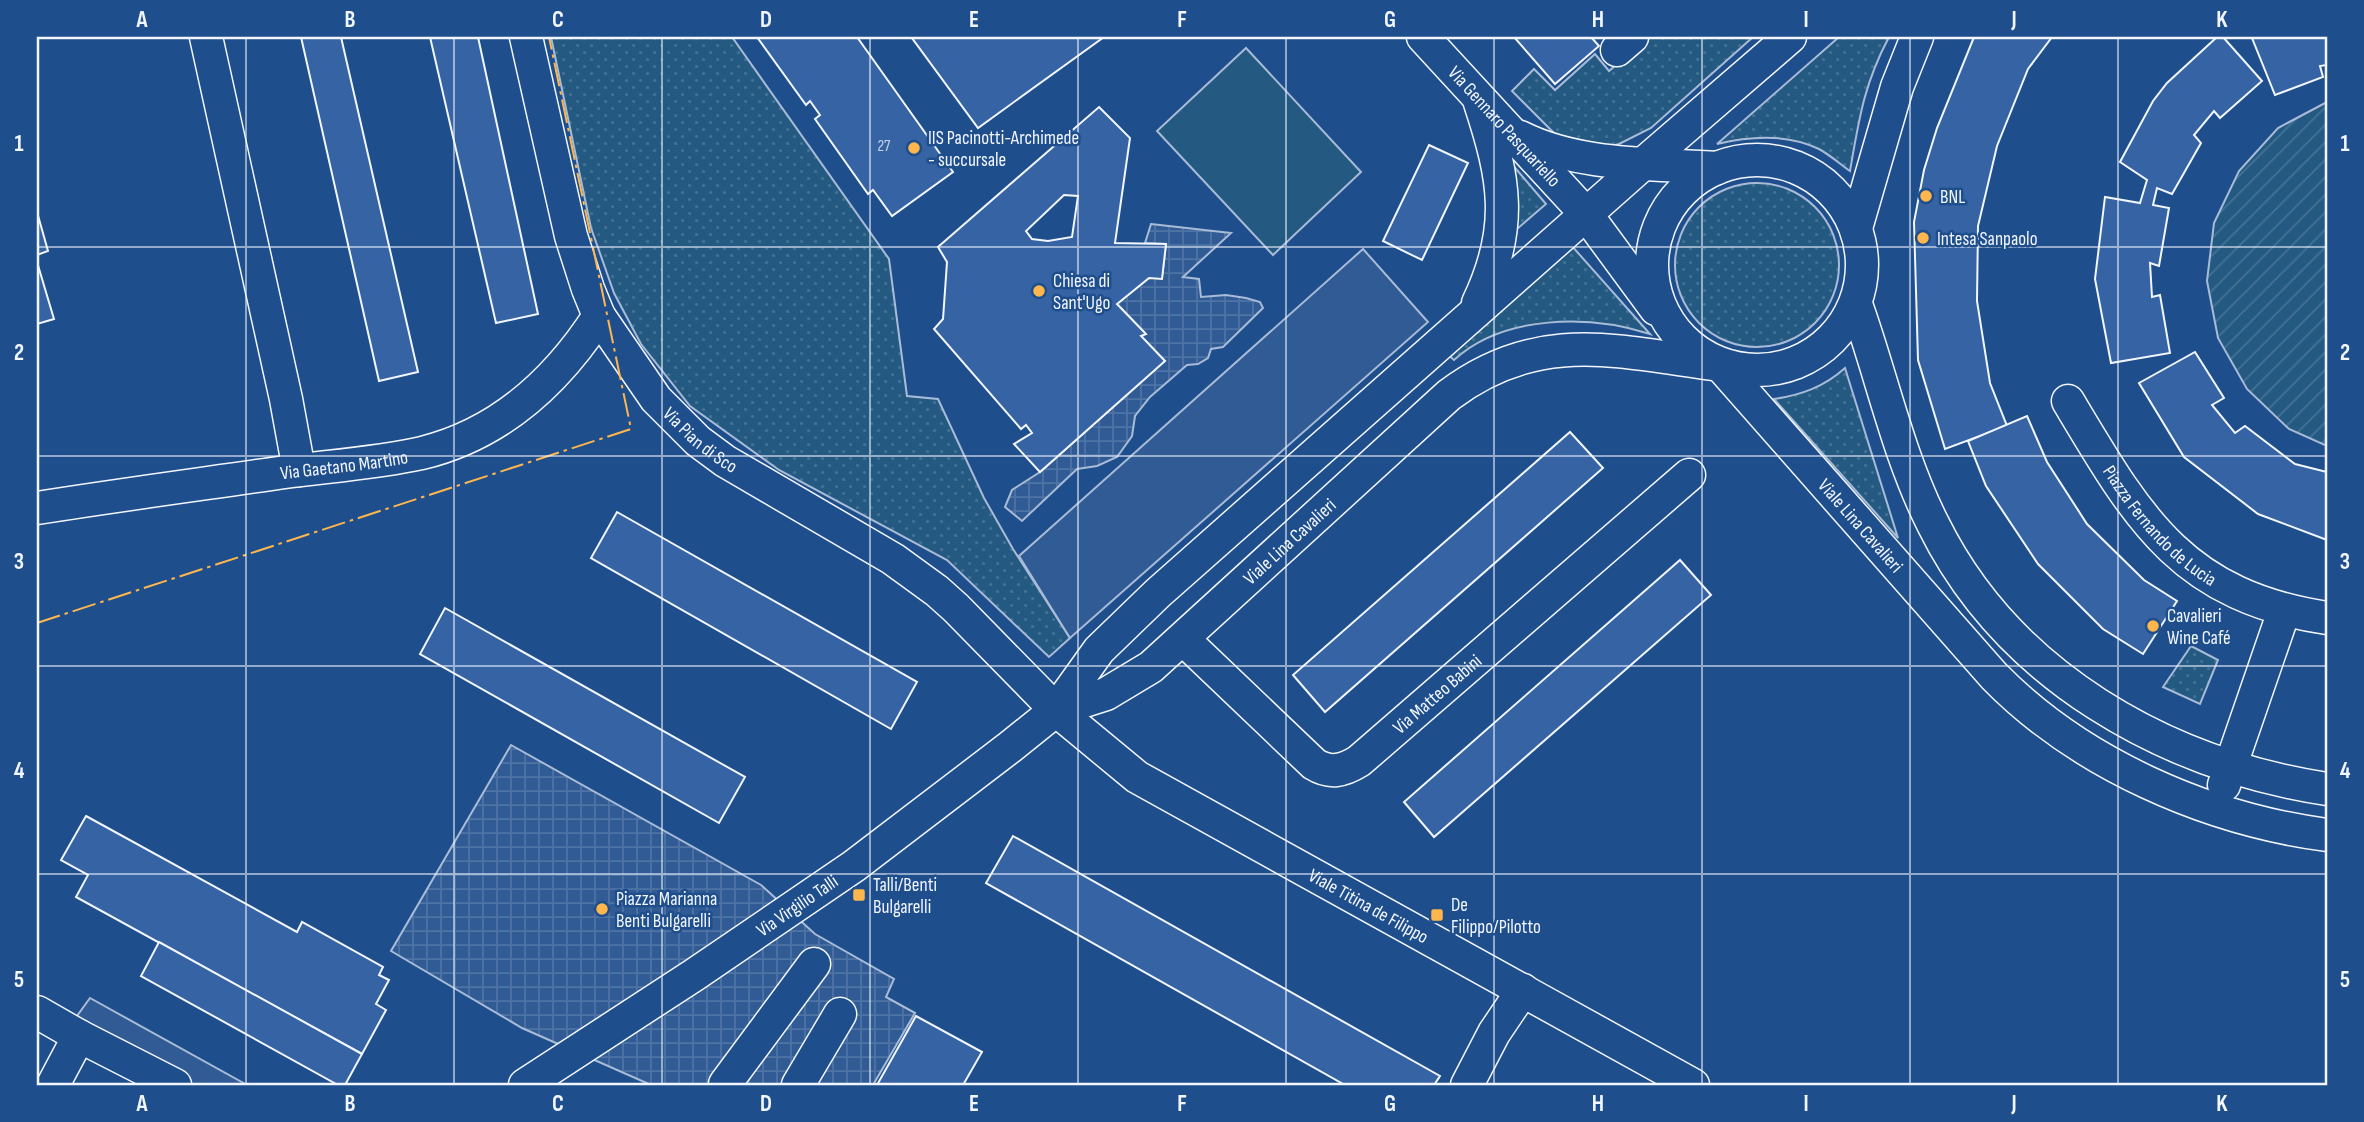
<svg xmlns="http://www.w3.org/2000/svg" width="2364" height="1122" font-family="'Sofia Sans Condensed',sans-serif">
	<defs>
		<pattern id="grass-dots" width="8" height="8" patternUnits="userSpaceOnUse" patternTransform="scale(1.75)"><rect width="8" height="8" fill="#245a82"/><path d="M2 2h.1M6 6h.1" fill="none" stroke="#447295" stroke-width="1.8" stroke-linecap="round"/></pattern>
		<pattern id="garden-furrows" width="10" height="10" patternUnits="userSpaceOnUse" patternTransform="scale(1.75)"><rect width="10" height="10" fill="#245a82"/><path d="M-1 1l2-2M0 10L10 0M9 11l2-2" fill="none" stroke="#447295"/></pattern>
		<pattern id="plaza-grid" width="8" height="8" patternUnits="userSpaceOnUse" patternTransform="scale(1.75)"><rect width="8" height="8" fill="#305b95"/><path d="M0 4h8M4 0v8" fill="none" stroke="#4e73a5"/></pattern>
	</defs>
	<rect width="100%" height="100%" fill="#1f4e8c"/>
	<g fill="url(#grass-dots)" stroke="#a8bbd7" stroke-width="2">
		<path d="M551 37H732L889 259 907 396 938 399 984 498 1013 549 1070 638 1049 657 947 560 779 470 690 406 641 344 614 293 591 228Z"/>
		<path d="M1649 37H1753L1651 128 1619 144 1608 147 1559 138 1512 91 1534 69 1555 90 1595 54 1609 71Z"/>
		<path d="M1839 37H1889C1864 84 1859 119 1850 171 1840 164 1830 155 1819 149 1788 134 1750 136 1717 144Z"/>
		<path d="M1505 156 1546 204 1510 235Z"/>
		<circle cx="1757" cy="265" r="82"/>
		<path d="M1571 245 1650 334C1590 315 1504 314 1454 360L1447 354Z"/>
		<path d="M1845 368 1898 538 1774 399C1801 395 1824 387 1845 368Z"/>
		<path d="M2191 646 2218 660 2200 704 2163 687Z"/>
	</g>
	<path fill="url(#garden-furrows)" stroke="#a8bbd7" stroke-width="2" d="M2327 102V446L2289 429 2247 389 2218 338 2207 281 2214 223 2239 171 2278 128Z"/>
	<path fill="#245a82" stroke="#a8bbd7" stroke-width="2" d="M1246 48 1361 172 1273 255 1157 131Z"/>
	<g fill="#305b95" stroke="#a8bbd7" stroke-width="2">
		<path d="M1363 249 1428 322 1070 638 1019 556Z"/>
		<path d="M90 998 247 1085H187L74 1020Z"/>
	</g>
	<g fill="url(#plaza-grid)" stroke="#a8bbd7" stroke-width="2">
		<path d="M1151 224 1231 233 1183 277 1199 279 1201 297 1226 295 1246 298 1260 302 1263 308 1223 347 1211 349 1208 358 1198 364 1187 365 1150 397 1135 416 1132 436 1117 457 1097 466 1077 469 1022 521 1005 507 1012 490 1040 472 1165 361 1141 336 1145 333 1117 304 1149 278H1162L1166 244 1145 243Z"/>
		<path d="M511 745 761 885 815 934 894 979 886 997 915 1013 873 1085H651L522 1028 391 951Z"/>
	</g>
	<g fill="#3563a3" stroke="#f2f6ff" stroke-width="2" fill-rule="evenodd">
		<path d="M301 37H341L418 372 379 381Z"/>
		<path d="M430 37H478L538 314 496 323Z"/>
		<path d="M757 37H857L953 172 892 216 873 190 868 194 815 119 820 115 810 101 806 105Z"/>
		<path d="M914 37H1104L978 128 912 38Z"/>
		<path d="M1514 37H1591L1599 46 1555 84Z"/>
		<path d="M1974 37H2052L2028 69 1997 146 1978 226 1977 301 1990 383 2007 426 1945 449 1918 360 1914 222 1924 170 1937 128Z"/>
		<path d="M2217 37H2223L2262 81 2220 118 2214 111 2194 135 2201 143 2172 194 2157 188 2153 205 2169 208 2159 266 2150 263 2152 297 2160 295 2170 353 2111 363 2095 279 2105 197 2140 203 2147 180 2120 162 2153 101 2167 83Z"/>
		<path d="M2254 37H2327V65L2320 66 2323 77 2275 95 2252 38Z"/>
		<path d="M1099 107 1130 138 1115 243 1166 244 1162 279 1149 278 1117 304 1146 334 1141 336 1165 361 1040 472 1014 444 1032 433 1026 425 1021 429 934 329 943 319 947 262 938 247ZM1064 195 1078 196 1072 237 1048 241 1032 239 1026 231Z"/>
		<path d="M1429 145 1468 163 1422 260 1383 241Z"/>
		<path d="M37 212 48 251 37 255Z"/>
		<path d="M37 262 54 319 37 324Z"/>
		<path d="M2195 352 2224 398 2212 405 2235 433 2245 426 2295 464 2327 472V540L2258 514 2184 457 2139 383Z"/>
		<path d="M2027 416 2047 462 2087 524 2144 580 2177 601 2143 654 2103 629 2038 564 1986 486 1968 441Z"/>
		<path d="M1570 432 1603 468 1325 712 1293 675Z"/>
		<path d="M617 512 917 682 891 729 591 558Z"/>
		<path d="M1680 560 1711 595 1434 837 1404 802Z"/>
		<path d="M445 608 745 777 719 823 420 654Z"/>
		<path d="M86 816 297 932 302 922 383 967 379 975 389 980 376 1004 386 1010 362 1054 76 897 88 875 61 860Z"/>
		<path d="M1013 836 1440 1076 1434 1085H1345L986 883Z"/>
		<path d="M159 942 362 1054 345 1085H338L141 976Z"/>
		<path d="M916 1016 982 1052 963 1085H877Z"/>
	</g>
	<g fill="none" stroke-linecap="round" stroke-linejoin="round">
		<defs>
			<g id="minor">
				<path d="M206 37 286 399 299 470"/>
				<path id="s1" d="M526 37 571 236 588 289 599 316 656 399 698 441 725 461 893 559 937 591 956 608 1056 710 1137 777 1693 1085"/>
				<path id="s2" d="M1423 37 1586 214 1656 309"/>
				<path d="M1617 50 1632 37"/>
				<path d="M1520 137C1580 167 1652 163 1717 168"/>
				<circle cx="1757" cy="265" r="105"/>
				<path d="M1856 228 1897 87 1917 37"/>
				<path d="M1478 303C1514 228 1505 179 1480 103"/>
				<path d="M1856 304C1882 377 1898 455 1933 524 2008 676 2165 764 2327 789"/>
				<path id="s3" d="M2068 401C2138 518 2181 596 2327 618"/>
				<path id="s4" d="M37 508C119 495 202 484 285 472 331 466 377 463 422 453 500 434 557 381 599 316"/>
				<path id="s5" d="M1183 639 1314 764C1330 774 1343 771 1359 761L1689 475"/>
				<path id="s6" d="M1056 710 1106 694 1151 667 1449 395C1539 327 1619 352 1720 365L1994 676C2079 763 2206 819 2327 835"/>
				<path d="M2224 785 2284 611"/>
				<path d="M37 1012 79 1036"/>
				<path d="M725 1084 814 964"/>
				<path d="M53 1085 79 1036 175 1085"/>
				<path id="s7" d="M525 1085 694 975 854 866 1010 747 1056 710 1099 650 1158 593 1644 163 1790 37"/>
				<path d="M798 1085 840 1014"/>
				<path d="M1467 1085 1494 1033 1523 990"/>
			</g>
		</defs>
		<use href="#minor" stroke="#f2f6ff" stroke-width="35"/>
		<use href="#minor" stroke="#1f4e8c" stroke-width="32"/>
		<path stroke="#ffb74d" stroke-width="2" stroke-dasharray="24 5 3.5 5" stroke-linecap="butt" d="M37 623 631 429 549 37"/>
	</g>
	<path fill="none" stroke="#f2f6ff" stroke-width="2" stroke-opacity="0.55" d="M246 37V1085M454 37V1085M662 37V1085M870 37V1085M1078 37V1085M1286 37V1085M1494 37V1085M1702 37V1085M1910 37V1085M2118 37V1085M37 247H2327M37 456H2327M37 666H2327M37 874H2327"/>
	<g fill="#ffb74d" stroke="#1f4e8c" stroke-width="2.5">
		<circle cx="914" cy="148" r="7"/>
		<circle cx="1926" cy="196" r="7"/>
		<circle cx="1923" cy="238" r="7"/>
		<circle cx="1039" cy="291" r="7"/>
		<circle cx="2153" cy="626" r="7"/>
		<rect x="852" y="888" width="14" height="14" rx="3.5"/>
		<circle cx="602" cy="909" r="7"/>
		<rect x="1430" y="908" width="14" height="14" rx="3.5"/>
	</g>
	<g text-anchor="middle" stroke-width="5" stroke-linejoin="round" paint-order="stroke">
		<g font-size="16" fill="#c3d1e8">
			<text x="884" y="151">27</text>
		</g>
		<g font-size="19" fill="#f2f6ff" stroke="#1f4e8c">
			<text dy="7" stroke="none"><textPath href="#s2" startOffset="121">Via Gennaro Pasquariello</textPath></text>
			<text dy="7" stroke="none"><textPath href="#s1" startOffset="450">Via Pian di Sco</textPath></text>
			<text dy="7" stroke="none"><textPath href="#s4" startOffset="310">Via Gaetano Martino</textPath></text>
			<text dy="7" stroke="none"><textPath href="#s3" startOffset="156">Piazza Fernando de Lucia</textPath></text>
			<text dy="7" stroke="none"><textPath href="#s6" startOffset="1004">Viale Lina Cavalieri</textPath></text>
			<text dy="7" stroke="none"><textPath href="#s6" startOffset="292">Viale Lina Cavalieri</textPath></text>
			<text dy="7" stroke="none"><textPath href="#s5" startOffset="332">Via Matteo Babini</textPath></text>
			<text dy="7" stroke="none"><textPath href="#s7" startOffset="326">Via Virgilio Talli</textPath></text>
			<text dy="7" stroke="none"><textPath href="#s1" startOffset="1270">Viale Titina de Filippo</textPath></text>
		</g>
		<g font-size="19" fill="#f2f6ff" stroke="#1f4e8c" text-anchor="start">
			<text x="928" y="144">IIS Pacinotti-Archimede<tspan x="928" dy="22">- succursale</tspan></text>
			<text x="1940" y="203">BNL</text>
			<text x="1937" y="245">Intesa Sanpaolo</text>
			<text x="1053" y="287">Chiesa di<tspan x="1053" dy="22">Sant'Ugo</tspan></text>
			<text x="2167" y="622">Cavalieri<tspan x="2167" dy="22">Wine Café</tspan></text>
			<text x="873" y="891">Talli/Benti<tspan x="873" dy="22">Bulgarelli</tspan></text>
			<text x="616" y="905">Piazza Marianna<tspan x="616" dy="22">Benti Bulgarelli</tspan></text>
			<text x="1451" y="911">De<tspan x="1451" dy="22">Filippo/Pilotto</tspan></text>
		</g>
	</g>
	<rect width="2364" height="1122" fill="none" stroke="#1f4e8c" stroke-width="77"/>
	<rect x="38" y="38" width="2288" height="1046" fill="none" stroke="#f2f6ff" stroke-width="2.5"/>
	<g font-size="23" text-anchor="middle" font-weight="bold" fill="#f2f6ff">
		<text x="142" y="27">A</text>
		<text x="350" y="27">B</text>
		<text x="558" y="27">C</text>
		<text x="766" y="27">D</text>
		<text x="974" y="27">E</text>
		<text x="1182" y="27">F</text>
		<text x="1390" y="27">G</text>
		<text x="1598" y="27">H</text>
		<text x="1806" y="27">I</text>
		<text x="2014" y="27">J</text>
		<text x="2222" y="27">K</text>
		<text x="19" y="151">1</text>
		<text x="2345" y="151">1</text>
		<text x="19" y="360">2</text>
		<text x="2345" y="360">2</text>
		<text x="19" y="569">3</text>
		<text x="2345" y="569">3</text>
		<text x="19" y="778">4</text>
		<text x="2345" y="778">4</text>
		<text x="19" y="987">5</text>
		<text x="2345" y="987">5</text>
		<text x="142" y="1111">A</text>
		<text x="350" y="1111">B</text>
		<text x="558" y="1111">C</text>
		<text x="766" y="1111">D</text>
		<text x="974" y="1111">E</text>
		<text x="1182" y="1111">F</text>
		<text x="1390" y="1111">G</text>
		<text x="1598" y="1111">H</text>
		<text x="1806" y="1111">I</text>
		<text x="2014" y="1111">J</text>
		<text x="2222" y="1111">K</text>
	</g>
</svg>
